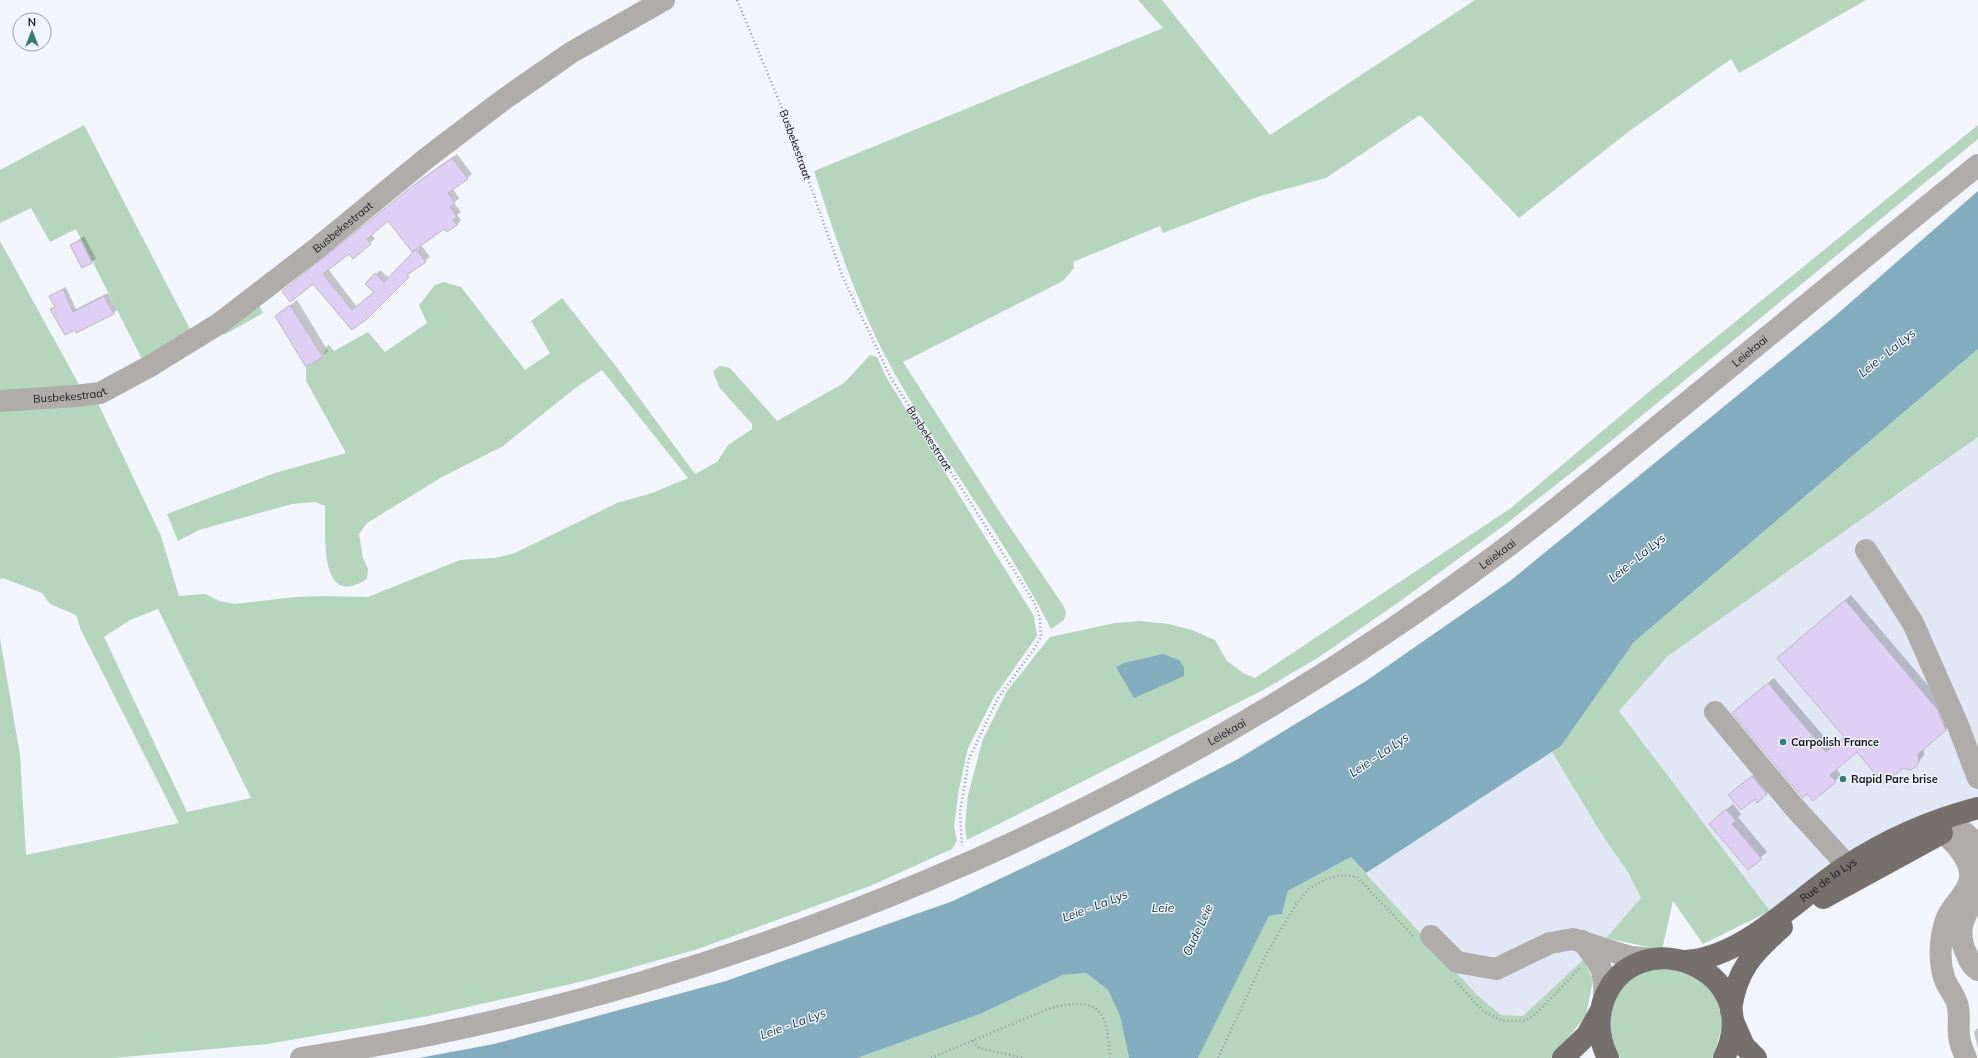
<svg xmlns="http://www.w3.org/2000/svg" width="1978" height="1058" font-family="Mulish,sans-serif">
	<rect width="100%" height="100%" fill="#f3f5fd"/>
	<g fill="#e2e7f5">
		<path d="M1978 437V797L1770 911 1619 711 1668 656Z"/>
		<path d="M1552 752 1601 833 1629 874 1641 898 1606 938 1542 1000 1523 1016 1501 1015 1477 995 1366 873Z"/>
	</g>
	<g fill="#b6d5bd" fill-rule="evenodd">
		<path d="M1138 0H1162L1270 135 1475 0H1866L1739 73 1731 59 1628 132 1519 218 1420 115 1326 178 1260 196 1163 233 1160 226 1073 262 1074 268 1063 281 903 362 1005 520 1063 605 1066 613 1064 620 1051 629C1007 542 947 465 899 381 861 316 837 243 814 171L1163 28Z"/>
		<path d="M84 125 192 333 144 363 76 229 50 242 31 208 0 223V170Z"/>
		<path d="M1978 125V139L1594 455 1502 527 1399 602 1319 657 1263 690 967 840 965 826 968 795 983 739 1007 691 1050 637 1115 623 1139 621 1169 624 1192 630 1215 640 1227 661 1243 673 1255 678 1511 508 1650 391Z"/>
		<path d="M0 241 82 390 0 396Z"/>
		<path d="M444 282 461 287 525 370 550 353 531 321 562 298 618 369 695 474 717 462 728 445 752 429V424L719 387 713 371 720 366 730 368 777 421 844 383 870 355 877 357 886 377 1034 616 1037 636 994 697 968 748 959 789 954 826 957 841 952 849 870 886 698 949 584 981 428 1016 268 1044 113 1058H0V638L20 755 26 855 179 823 81 630 76 615 50 604 42 593 3 578 0 579V404L97 401 161 536 179 596 205 594 220 601 234 604 295 597 325 596 368 597 460 560 495 558 515 553 617 503 652 493 688 478 602 370 574 389 503 446 442 477 367 523 359 534 363 558 368 569 367 579C318 611 326 534 325 506L315 502 292 504 199 530 178 541 167 514 275 473 346 453 306 381V367L323 357 328 344 334 351 368 332 385 352 427 323 419 305 435 285ZM158 609 251 798 187 812 104 637 130 620Z"/>
		<path d="M256 299 263 313 224 335 220 327Z"/>
		<path d="M1978 349V437L1668 656 1619 711 1770 911 1703 944 1673 901 1662 950 1606 938 1641 898 1629 874 1601 833 1552 752 1561 746 1634 642Z"/>
		<path d="M1351 857 1477 995 1501 1015 1523 1016 1584 959 1593 980 1586 1016 1551 1058H1198L1269 916 1282 914 1288 891Z"/>
		<path d="M1669 968 1700 979 1716 998 1723 1021 1715 1053 1712 1058H1620C1599 1030 1611 984 1644 972 1652 969 1661 969 1669 968Z"/>
		<path d="M1086 973 1108 990 1120 1016 1129 1058H857L980 1014 1063 975Z"/>
	</g>
	<g fill="#83adbf">
		<path d="M1978 191V349L1634 642 1561 746 1366 873 1351 857 1288 891 1282 914 1269 916 1198 1058H1129L1120 1016 1108 990 1086 973 1063 975 980 1014 857 1058H419L494 1044 726 981 953 901 1069 846 1238 759 1366 681 1510 581 1835 316Z"/>
		<path d="M1163 654 1179 660 1184 667V676L1134 698 1116 667 1124 663Z"/>
	</g>
	<g fill="#0003" fill-rule="evenodd">
		<path d="M457 154 472 174 453 189 459 198 454 203 461 212 457 215 461 220 457 225 445 227 421 245 430 257 412 271 367 318 352 329 313 283 288 287 420 180ZM388 219 421 246 389 278 380 270 367 284 375 292 357 307 328 269 349 252 370 243 375 239 371 234Z"/>
		<path d="M84 236 96 259 82 267 71 245Z"/>
		<path d="M66 287 76 309 108 293 117 310 113 314 75 329 52 309 55 306 51 296Z"/>
		<path d="M297 300 328 351 323 356 276 316Z"/>
		<path d="M1851 595 1943 703 1952 724 1924 748V755L1915 767 1857 751 1836 769 1841 775 1835 781 1739 707 1774 678 1833 747 1845 736 1778 658Z"/>
		<path d="M1756 773 1770 790 1766 794 1734 791Z"/>
		<path d="M1733 804 1741 814 1738 817 1767 852 1748 868 1716 818Z"/>
		<path d="M1978 1028V1049L1974 1032Z"/>
	</g>
	<g fill="#dfcff4" stroke="#bbb8bf">
		<path d="M452 158 468 179 448 193 455 203 450 207 457 217 453 220 457 225 447 232 444 229 412 252 388 221 367 239 371 244 353 259 349 254 323 274 352 310 374 292 365 284 375 273 384 282 416 249 426 262 407 275 409 277 367 319 352 330 313 284 290 302 282 291 414 185Z"/>
		<path d="M81 240 92 263 82 268 70 245Z"/>
		<path d="M63 289 73 312 104 296 114 314 76 333 75 330 65 335 50 309 55 307 49 296Z"/>
		<path d="M290 305 323 357 306 367 275 316Z"/>
		<path d="M1845 600 1937 709 1946 730 1918 754 1919 762 1916 767 1910 770 1903 768 1884 784 1857 752 1830 775 1836 782 1813 801 1807 794 1803 798 1732 713 1768 683 1826 752 1844 737 1777 658Z"/>
		<path d="M1752 776 1767 794 1757 803 1755 799 1741 810 1728 795Z"/>
		<path d="M1726 809 1736 821 1732 824 1762 859 1748 870 1709 824Z"/>
	</g>
	<g fill="none" stroke-linecap="round" stroke-linejoin="round">
		<g stroke="#97989e" stroke-width="2.5" stroke-dasharray="1 3" stroke-linecap="butt">
			<path id="s1" d="M737 0 787 120 844 280 891 378 1034 602 1040 618 1041 637 1034 649 998 698 969 759 960 812 962 846"/>
			<path d="M1455 981 1484 1012 1503 1021H1525L1536 1014 1580 968"/>
			<path d="M973 1041 979 1048 1023 1058"/>
			<path d="M931 1058 1051 1008C1102 995 1107 1013 1110 1058"/>
			<path d="M1218 1058 1267 953 1296 904 1309 889 1326 879 1343 875 1357 877 1413 936"/>
		</g>
		<g stroke="#afacaa" stroke-width="22">
			<path id="s2" d="M0 401 76 396 100 393 152 365 220 323 316 249 428 157 503 100 572 52 664 0"/>
			<path d="M1866 550 1913 623 1957 723 1978 778"/>
			<path d="M1715 712 1794 807 1847 865"/>
			<path d="M1947 826C1963 827 1972 838 1978 851"/>
			<path d="M1942 833C1955 842 1972 861 1970 878 1969 893 1951 905 1946 920 1940 938 1938 961 1945 980 1949 990 1956 996 1958 1007 1960 1018 1957 1030 1960 1041 1961 1047 1964 1053 1966 1058"/>
			<path d="M1977 897C1962 916 1956 933 1967 955 1969 961 1973 967 1978 970"/>
			<path d="M1431 936 1457 962 1496 969 1550 943 1573 939 1630 957 1656 959"/>
			<path d="M1582 941C1600 964 1606 969 1604 1000"/>
			<path id="s3" d="M301 1058C733 992 1146 816 1496 555 1561 507 1622 455 1685 404 1783 324 1880 244 1978 165"/>
		</g>
		<g stroke="#75706c" stroke-width="22">
			<path d="M1823 898 1942 833"/>
			<path id="s4" d="M1686 961C1745 957 1797 898 1845 867 1886 840 1932 820 1978 808"/>
			<path d="M1731 1010C1736 970 1753 953 1782 927"/>
			<path d="M1733 1021 1744 1046 1756 1058"/>
			<path d="M1563 1058 1587 1035 1600 1012"/>
			<path d="M1608 1058C1599 1040 1597 1021 1603 1002 1632 918 1768 966 1724 1058"/>
		</g>
	</g>
	<g fill="#347c78" stroke="#f3f5fd" stroke-width="1.5">
		<circle cx="1783" cy="742" r="4"/>
		<circle cx="1843" cy="779" r="4"/>
	</g>
	<g text-anchor="middle" stroke-width="3" stroke-linejoin="round" paint-order="stroke">
		<g font-size="11" fill="#17181b" stroke="#f3f5fd">
			<text dy="4" stroke="none"><textPath href="#s1" startOffset="156">Busbekestraat</textPath></text>
			<text dy="4" stroke="none"><textPath href="#s2" startOffset="395">Busbekestraat</textPath></text>
			<text dy="4" stroke="none"><textPath href="#s3" startOffset="1635">Leiekaai</textPath></text>
			<text dy="4" stroke="none"><textPath href="#s2" startOffset="70">Busbekestraat</textPath></text>
			<text dy="4" stroke="none"><textPath href="#s1" startOffset="480">Busbekestraat</textPath></text>
			<text dy="4" stroke="none"><textPath href="#s3" startOffset="1311">Leiekaai</textPath></text>
			<text dy="4" stroke="none"><textPath href="#s3" startOffset="987">Leiekaai</textPath></text>
			<text dy="4" stroke="none"><textPath href="#s4" startOffset="166">Rue de la Lys</textPath></text>
		</g>
		<g font-size="11" font-weight="bold" fill="#17181b" stroke="#f3f5fd" text-anchor="start">
			<text x="1791" y="746">Carpolish France</text>
			<text x="1851" y="783">Rapid Pare brise</text>
		</g>
		<g font-size="12" font-style="italic" fill="#08303e" stroke="#f3f5fd">
			<text transform="translate(1887 353) rotate(-39)" y="4">Leie - La Lys</text>
			<text transform="translate(1637 558) rotate(-39)" y="4">Leie - La Lys</text>
			<text transform="translate(1379 755) rotate(-34)" y="4">Leie - La Lys</text>
			<text transform="translate(1095 906) rotate(-21)" y="4">Leie - La Lys</text>
			<text x="1163" y="912">Leie</text>
			<text transform="translate(1198 930) rotate(-65)" y="4">Oude Leie</text>
			<text transform="translate(793 1024) rotate(-20)" y="4">Leie - La Lys</text>
		</g>
	</g>
	<g transform="translate(32 32)"><circle r="19" fill="#f3f5fd" stroke="#9b9da3"/>
	<path d="M0-3L7 15L0 10L-7 15Z" fill="#347c78"/>
	<text y="-6" font-size="11" font-weight="bold" text-anchor="middle" fill="#17181b">N</text>
	</g>
</svg>
